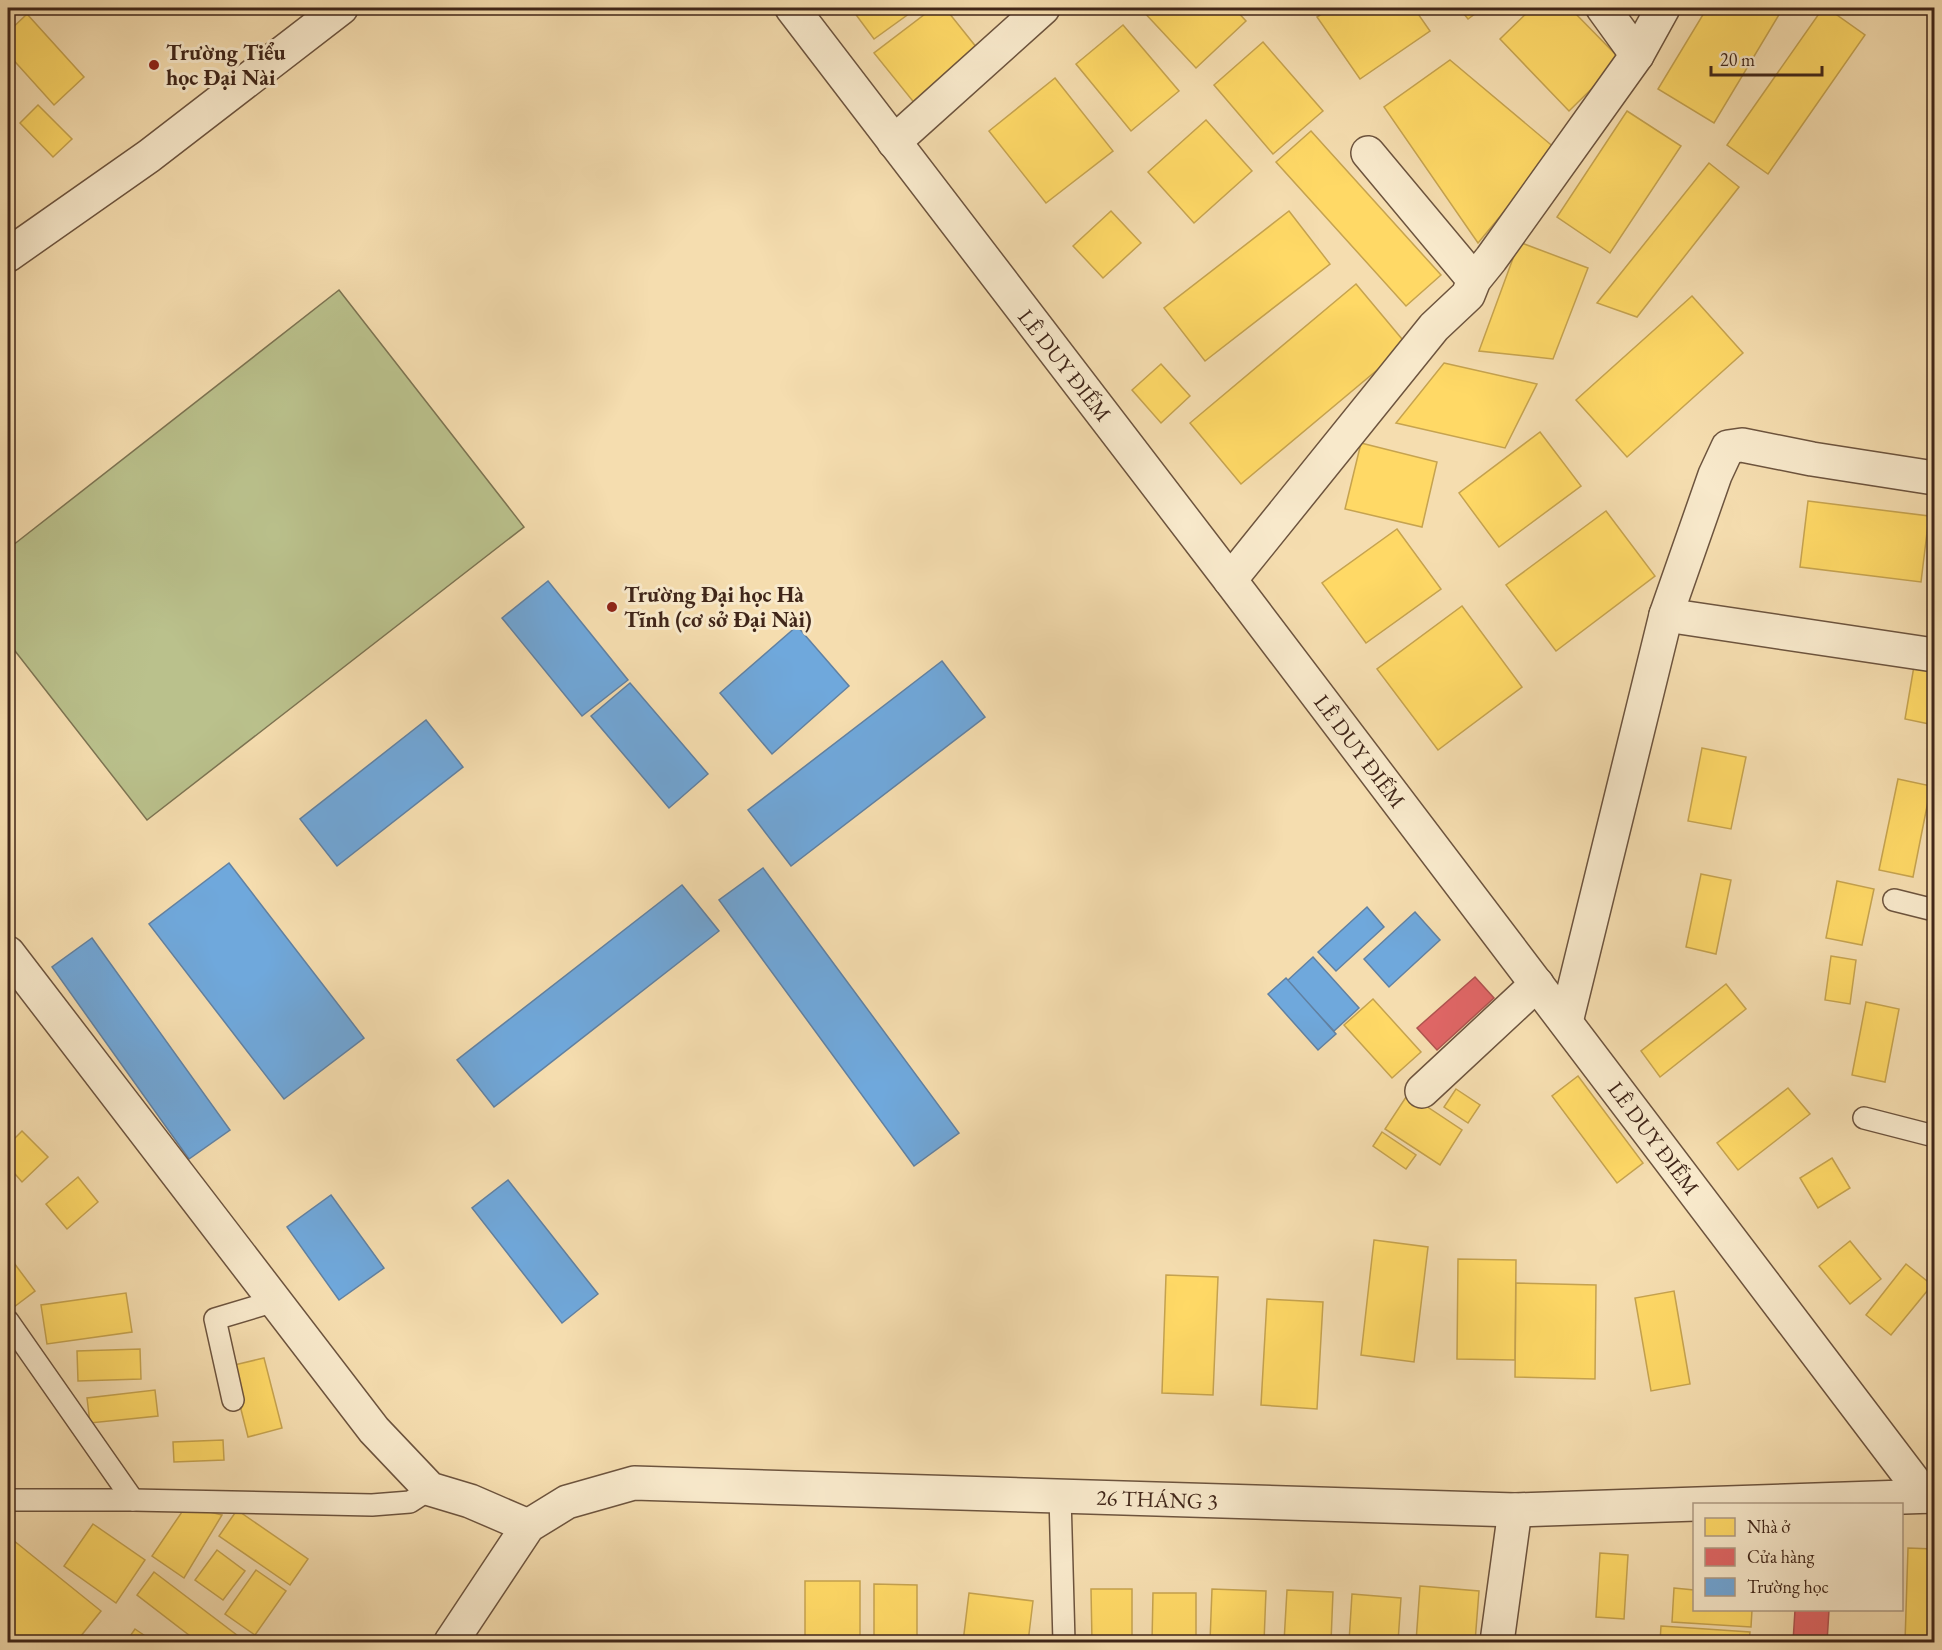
<svg xmlns="http://www.w3.org/2000/svg" width="1942" height="1650" font-family="'EB Garamond',serif">
	<rect width="100%" height="100%" fill="#f5ddaf"/>
	<filter id="stains"><feTurbulence type="fractalNoise" baseFrequency=".00333" numOctaves="4"/><feColorMatrix values="0 0 0 0 .2 0 0 0 0 .09 0 0 0 0 .02 0 0 0 .5 -.17"/></filter>
	<radialGradient id="worn" r=".72"><stop offset=".6" stop-color="#630" stop-opacity="0"/><stop offset="1" stop-color="#630" stop-opacity=".3"/></radialGradient>
	<path fill="#bac18c" stroke="#7d7452" stroke-width="1.5" d="M339 290 524 527 147 820 8 642V549Z"/>
	<g fill="#ffd966" stroke="#c6a34f" stroke-width="1.5">
		<path d="M851 8H917L874 39Z"/>
		<path d="M933 8H945L981 53 916 105 874 53Z"/>
		<path d="M1143 8H1234L1246 21 1196 68 1141 9Z"/>
		<path d="M1331 8H1414L1430 31 1360 79 1317 17Z"/>
		<path d="M1459 8H1483L1468 19Z"/>
		<path d="M1532 8H1570L1621 60 1569 111 1500 39Z"/>
		<path d="M1707 8H1783L1714 123 1658 89Z"/>
		<path d="M1823 8H1827L1865 35 1768 174 1727 145Z"/>
		<path d="M27 14 84 77 54 105 8 54V32Z"/>
		<path d="M1123 25 1179 91 1131 131 1076 64Z"/>
		<path d="M1263 42 1323 111 1273 154 1214 85Z"/>
		<path d="M1450 60 1556 149 1478 243 1384 107Z"/>
		<path d="M1055 78 1113 151 1046 203 989 131Z"/>
		<path d="M38 105 72 139 53 157 20 123Z"/>
		<path d="M1627 111 1681 146 1610 253 1557 217Z"/>
		<path d="M1206 120 1252 171 1194 223 1148 172Z"/>
		<path d="M1311 131 1441 275 1406 306 1276 162Z"/>
		<path d="M1709 163 1739 187 1637 317 1597 303Z"/>
		<path d="M1111 211 1141 243 1103 278 1073 246Z"/>
		<path d="M1289 211 1330 264 1205 361 1164 308Z"/>
		<path d="M1519 242 1588 268 1553 359 1479 351Z"/>
		<path d="M1356 284 1407 345 1241 484 1190 423Z"/>
		<path d="M1692 296 1743 353 1627 457 1576 400Z"/>
		<path d="M1444 363 1537 384 1505 448 1396 423Z"/>
		<path d="M1161 364 1190 396 1161 423 1132 390Z"/>
		<path d="M1934 396V445H1930Z"/>
		<path d="M1540 432 1581 486 1499 547 1459 493Z"/>
		<path d="M1361 443 1437 462 1422 527 1345 509Z"/>
		<path d="M1808 501 1929 516 1921 582 1800 567Z"/>
		<path d="M1606 511 1655 576 1556 651 1506 585Z"/>
		<path d="M1397 529 1441 589 1366 643 1322 583Z"/>
		<path d="M1462 606 1522 687 1438 750 1377 669Z"/>
		<path d="M1914 666 1934 670V725L1905 719Z"/>
		<path d="M1702 748 1746 757 1731 829 1688 821Z"/>
		<path d="M1898 779 1931 786 1913 877 1879 870Z"/>
		<path d="M1934 825V860L1928 859Z"/>
		<path d="M1701 874 1731 880 1716 954 1686 947Z"/>
		<path d="M1837 881 1874 889 1862 945 1826 938Z"/>
		<path d="M1831 956 1856 960 1850 1004 1825 1000Z"/>
		<path d="M1726 984 1746 1009 1660 1077 1641 1051Z"/>
		<path d="M1373 999 1421 1052 1392 1078 1344 1025Z"/>
		<path d="M1866 1002 1899 1009 1885 1082 1852 1075Z"/>
		<path d="M1578 1076 1643 1163 1617 1183 1552 1096Z"/>
		<path d="M1788 1088 1810 1114 1738 1170 1717 1143Z"/>
		<path d="M1456 1089 1480 1105 1468 1123 1444 1107Z"/>
		<path d="M1408 1094 1462 1130 1440 1165 1385 1129Z"/>
		<path d="M22 1131 48 1157 22 1182 8 1166V1145Z"/>
		<path d="M1382 1132 1416 1155 1406 1169 1373 1146Z"/>
		<path d="M1832 1158 1850 1188 1818 1208 1800 1178Z"/>
		<path d="M78 1177 98 1202 67 1229 46 1204Z"/>
		<path d="M1374 1240 1428 1247 1414 1362 1361 1355Z"/>
		<path d="M1850 1241 1881 1279 1850 1304 1819 1266Z"/>
		<path d="M1458 1259 1516 1260 1515 1360 1457 1359Z"/>
		<path d="M14 1263 35 1291 14 1307 8 1298V1268Z"/>
		<path d="M1906 1264 1932 1285 1891 1335 1866 1315Z"/>
		<path d="M1166 1275 1218 1277 1213 1395 1162 1393Z"/>
		<path d="M1516 1283 1596 1285 1595 1379 1515 1377Z"/>
		<path d="M1674 1291 1690 1384 1651 1391 1635 1298Z"/>
		<path d="M126 1293 132 1332 47 1344 41 1305Z"/>
		<path d="M1267 1299 1323 1302 1317 1409 1261 1405Z"/>
		<path d="M140 1349 141 1379 78 1381 77 1351Z"/>
		<path d="M264 1358 282 1428 248 1437 230 1366Z"/>
		<path d="M155 1390 158 1416 90 1423 87 1398Z"/>
		<path d="M223 1440 224 1460 174 1462 173 1442Z"/>
		<path d="M186 1506 222 1515 184 1578 152 1556Z"/>
		<path d="M237 1510 308 1559 290 1585 219 1536Z"/>
		<path d="M93 1524 145 1560 116 1603 64 1566Z"/>
		<path d="M8 1536 101 1611 76 1642H8Z"/>
		<path d="M1908 1548 1934 1549 1932 1642H1905Z"/>
		<path d="M217 1550 245 1571 223 1600 195 1580Z"/>
		<path d="M1600 1553 1628 1555 1624 1619 1596 1617Z"/>
		<path d="M256 1570 286 1591 255 1635 225 1614Z"/>
		<path d="M154 1572 246 1642H198L137 1595Z"/>
		<rect x="805" y="1581" width="55" height="61"/>
		<path d="M874 1584 917 1585V1642H874Z"/>
		<path d="M1420 1586 1479 1591 1475 1642H1416Z"/>
		<path d="M1674 1588 1694 1590V1610H1752L1751 1627 1672 1622Z"/>
		<path d="M1091 1589H1132V1642H1092Z"/>
		<path d="M1212 1589 1266 1591 1264 1642H1210Z"/>
		<path d="M1287 1590 1333 1592 1331 1642H1284Z"/>
		<path d="M969 1593 1033 1601 1028 1642H963Z"/>
		<path d="M1153 1593H1196V1642H1152Z"/>
		<path d="M1352 1594 1401 1598 1398 1642H1349Z"/>
		<path d="M1661 1626 1750 1632 1749 1642H1660Z"/>
		<path d="M135 1629 154 1642H126Z"/>
	</g>
	<g fill="#e06666" stroke="#b0534f" stroke-width="1.5">
		<path d="M1475 977 1494 998 1437 1050 1417 1028Z"/>
		<path d="M1795 1610H1829L1827 1642H1793Z"/>
	</g>
	<g fill="#6fa8dc" stroke="#6181a2" stroke-width="1.5">
		<path d="M548 581 628 680 582 716 502 618Z"/>
		<path d="M797 626 849 686 772 754 720 693Z"/>
		<path d="M942 661 985 717 791 866 748 810Z"/>
		<path d="M630 683 708 774 669 808 591 716Z"/>
		<path d="M426 720 463 767 337 866 300 819Z"/>
		<path d="M229 863 364 1038 284 1099 149 924Z"/>
		<path d="M763 868 959 1133 914 1166 719 900Z"/>
		<path d="M682 885 719 931 494 1107 457 1060Z"/>
		<path d="M1367 907 1384 927 1336 971 1318 952Z"/>
		<path d="M1415 912 1440 940 1389 987 1364 959Z"/>
		<path d="M92 938 230 1130 189 1159 52 967Z"/>
		<path d="M1313 957 1359 1008 1334 1031 1287 981Z"/>
		<path d="M1286 978 1336 1034 1318 1050 1268 994Z"/>
		<path d="M508 1180 598 1294 562 1323 472 1208Z"/>
		<path d="M331 1195 384 1268 339 1300 287 1227Z"/>
	</g>
	<g fill="none" stroke-linecap="round" stroke-linejoin="round">
		<defs>
			<g id="service">
				<path d="M1894 900 1934 910"/>
				<path d="M1864 1118 1934 1136"/>
				<path d="M8 1321 133 1500"/>
				<path d="M233 1400 215 1319 275 1301"/>
				<path d="M1060 1496 1064 1642"/>
				<path d="M8 1500H133L372 1505 410 1502 430 1489"/>
			</g>
			<g id="minor">
				<path d="M792 8 1230 580 1925 1496"/>
				<path d="M1603 8 1637 55"/>
				<path d="M894 142 1043 8"/>
				<path d="M1368 153 1474 280"/>
				<path d="M8 255 149 156 341 8"/>
				<path d="M1230 580 1434 327 1468 295 1474 280 1491 259 1637 55 1663 8"/>
				<path d="M1666 615 1715 475 1728 447 1742 445 1812 459 1934 478"/>
				<path d="M8 953 374 1430 430 1489 470 1501 528 1526"/>
				<path d="M1566 1022 1666 615 1934 655"/>
				<path d="M1422 1091 1537 984"/>
				<path d="M1497 1642 1515 1510"/>
			</g>
			<path id="tertiary" d="M451 1642 528 1526 567 1502 634 1483 1515 1510 1934 1496"/>
		</defs>
		<use href="#service" stroke="#6d543e" stroke-width="24"/>
		<use href="#minor" stroke="#6d543e" stroke-width="36"/>
		<use href="#tertiary" stroke="#6d543e" stroke-width="36"/>
		<use href="#service" stroke="#f8e9cb" stroke-width="21"/>
		<use href="#minor" stroke="#f8e9cb" stroke-width="33"/>
		<use href="#tertiary" stroke="#f8e9cb" stroke-width="33"/>
	</g>
	<g fill="#8f2418" stroke="#f8e9cb" stroke-width="2">
		<circle cx="154" cy="65" r="6"/>
		<circle cx="612" cy="607" r="6"/>
	</g>
	<g text-anchor="middle" stroke-width="6" stroke-linejoin="round" paint-order="stroke">
		<g font-size="22" font-weight="bold" fill="#402619" stroke="#f8e9cb" text-anchor="start">
			<text x="166" y="60">Trường Tiểu<tspan x="166" dy="25">học Đại Nài</tspan></text>
			<text x="624" y="602">Trường Đại học Hà<tspan x="624" dy="25">Tĩnh (cơ sở Đại Nài)</tspan></text>
		</g>
		<g font-size="22" fill="#402619" stroke="#f8e9cb">
			<text transform="translate(1065 365) rotate(52)" y="8">LÊ DUY ĐIẾM</text>
			<text transform="translate(1360 751) rotate(53)" y="8">LÊ DUY ĐIẾM</text>
			<text transform="translate(1654 1138) rotate(53)" y="8">LÊ DUY ĐIẾM</text>
			<text transform="translate(1157 1499) rotate(2)" y="8">26 THÁNG 3</text>
		</g>
	</g>
	<rect width="1942" height="1650" fill="none" stroke="#f5ddaf" stroke-width="30"/>
	<rect x="9" y="9" width="1924" height="1632" fill="none" stroke="#402619" stroke-width="3"/>
	<rect x="15" y="15" width="1912" height="1620" fill="none" stroke="#402619" stroke-width="1.5"/>
	<rect x="1693" y="1503" width="210" height="108" fill="#f8e9cb" stroke="#ae9b84" stroke-width="1.5"/>
	<rect x="1705" y="1518" width="30" height="18" fill="#ffd966" stroke="#ae9b84" stroke-width="1.5"/>
	<text x="1747" y="1533" font-size="18" fill="#402619">Nhà ở</text>
	<rect x="1705" y="1548" width="30" height="18" fill="#e06666" stroke="#ae9b84" stroke-width="1.5"/>
	<text x="1747" y="1563" font-size="18" fill="#402619">Cửa hàng</text>
	<rect x="1705" y="1578" width="30" height="18" fill="#6fa8dc" stroke="#ae9b84" stroke-width="1.5"/>
	<text x="1747" y="1593" font-size="18" fill="#402619">Trường học</text>
	<path d="M1711 66v9h111v-9" fill="none" stroke="#402619" stroke-width="3"/>
	<text x="1720" y="66" font-size="18" fill="#402619" stroke="#f8e9cb" stroke-width="4.5" paint-order="stroke">20 m</text>
	<rect width="100%" height="100%" filter="url(#stains)"/>
	<rect width="100%" height="100%" fill="url(#worn)"/>
</svg>
